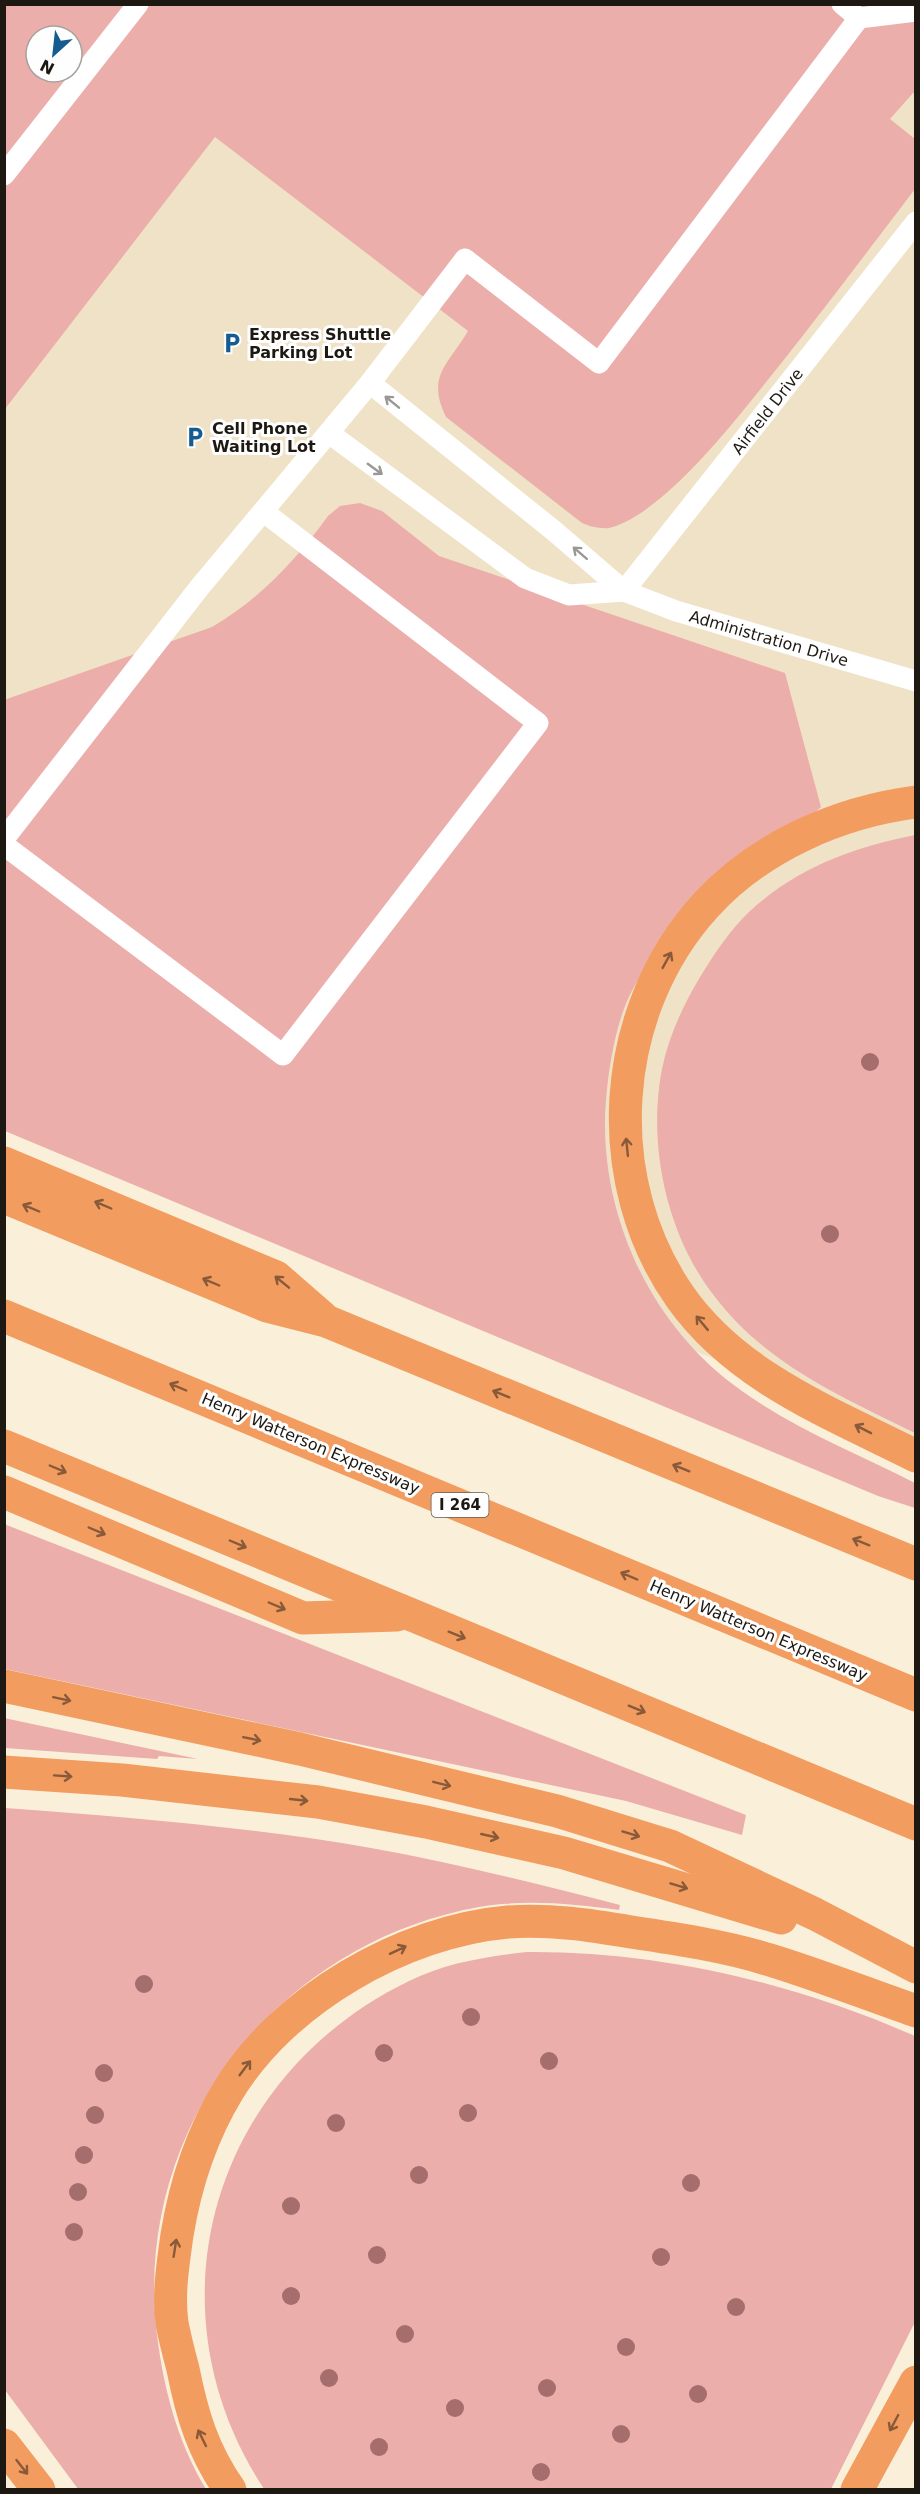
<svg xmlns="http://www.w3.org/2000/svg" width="920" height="2494" font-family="'DejaVu Sans',sans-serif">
	<rect width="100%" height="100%" fill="#faf0da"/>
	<path fill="#f0e2c6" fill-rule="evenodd" d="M4 5H915V1439L434 1247 5 1087ZM36 36H72V72H36Z"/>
	<g fill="#ecaeab" fill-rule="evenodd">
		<path d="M5 5H915V94L913 93 890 119 915 139V189C870 248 825 308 779 366 742 412 669 509 613 527 604 530 591 527 582 523L446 417C426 376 448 365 468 331L215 137 5 409ZM36 36H72V72H36Z"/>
		<path d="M360 503 382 511 439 556 785 673 821 807C778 848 735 888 692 929 675 945 652 961 639 979 615 1013 606 1080 605 1121 604 1226 656 1331 742 1391 795 1429 858 1454 915 1483V1508L878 1496 5 1131 4 700 212 627C260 599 295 561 328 516L340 506Z"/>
		<path d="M915 835H916L915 1433C842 1397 766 1364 715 1297 667 1236 647 1145 662 1069 669 1034 686 999 705 969 717 950 732 928 749 912 796 868 854 847 915 835Z"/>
		<path d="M4 1524 746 1815 742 1835 626 1801 5 1669Z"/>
		<path d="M4 1718 198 1759 159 1756 157 1759 5 1748Z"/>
		<path d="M5 1808C127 1817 250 1827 371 1848 455 1863 538 1884 620 1905L619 1910C573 1904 525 1899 479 1907 280 1943 136 2123 156 2326 162 2382 176 2440 206 2489H78L5 2390Z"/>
		<path d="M527 1952C660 1951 795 1983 915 2036V2322L831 2489H264C144 2306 213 2076 409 1981 445 1963 488 1956 527 1952Z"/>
	</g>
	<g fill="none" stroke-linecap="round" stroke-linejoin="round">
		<g stroke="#fff" stroke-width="21">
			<path d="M842 4 859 18"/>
			<path d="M4 175 138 4"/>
			<path d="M370 383 553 530 624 591 676 611 916 681"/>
			<path d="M329 433 525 578 569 595 624 591"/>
			<path d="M624 591 916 222"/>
			<path d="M4 839 199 588 370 383 465 259 599 363 859 18 916 11"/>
			<path d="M4 845 283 1055 538 723 264 512"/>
		</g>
		<g stroke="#f29c60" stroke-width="33">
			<path d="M916 802C838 812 759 847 706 905 609 1011 598 1181 681 1298 738 1378 831 1413 916 1456"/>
			<path d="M4 1163 276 1277 322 1317"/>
			<path d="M4 1197 267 1306 326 1321 916 1564"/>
			<path d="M4 1316 916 1695"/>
			<path d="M4 1446 916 1824"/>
			<path d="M4 1492 303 1618 397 1615"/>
			<path d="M4 1686 300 1749 557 1811 670 1846 815 1914 916 1967"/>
			<path d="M4 1772 122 1780 318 1802 426 1822 564 1853 781 1918"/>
			<path d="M4 2445 39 2490"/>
			<path d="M230 2490C203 2451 192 2415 183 2369 179 2354 175 2339 172 2323 168 2294 173 2264 177 2235 185 2186 202 2134 228 2091 283 2000 403 1931 508 1922 550 1919 590 1925 631 1932 678 1939 725 1946 770 1960 819 1975 867 1994 916 2011"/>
			<path d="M857 2490 916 2382"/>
		</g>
	</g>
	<g fill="#a56d6b">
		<circle cx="870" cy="1062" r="9"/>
		<circle cx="830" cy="1234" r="9"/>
		<circle cx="144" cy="1984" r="9"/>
		<circle cx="471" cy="2017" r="9"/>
		<circle cx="384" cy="2053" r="9"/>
		<circle cx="549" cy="2061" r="9"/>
		<circle cx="104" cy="2073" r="9"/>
		<circle cx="468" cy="2113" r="9"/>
		<circle cx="95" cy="2115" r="9"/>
		<circle cx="336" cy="2123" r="9"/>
		<circle cx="84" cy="2155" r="9"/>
		<circle cx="419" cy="2175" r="9"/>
		<circle cx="691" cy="2183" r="9"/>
		<circle cx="78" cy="2192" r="9"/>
		<circle cx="291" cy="2206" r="9"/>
		<circle cx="74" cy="2232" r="9"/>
		<circle cx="377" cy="2255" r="9"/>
		<circle cx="661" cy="2257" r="9"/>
		<circle cx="291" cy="2296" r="9"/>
		<circle cx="736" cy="2307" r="9"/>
		<circle cx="405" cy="2334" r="9"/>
		<circle cx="626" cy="2347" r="9"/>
		<circle cx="329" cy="2378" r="9"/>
		<circle cx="547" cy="2388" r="9"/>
		<circle cx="698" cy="2394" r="9"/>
		<circle cx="455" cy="2408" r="9"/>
		<circle cx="621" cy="2434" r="9"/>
		<circle cx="379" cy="2447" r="9"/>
		<circle cx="541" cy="2472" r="9"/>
	</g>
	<defs><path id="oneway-shaft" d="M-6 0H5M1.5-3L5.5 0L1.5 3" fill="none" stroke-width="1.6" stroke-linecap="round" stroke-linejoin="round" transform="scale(1.5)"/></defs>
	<g stroke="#999894">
		<use href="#oneway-shaft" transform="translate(392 402) rotate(-141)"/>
		<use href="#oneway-shaft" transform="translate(375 469) rotate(36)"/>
		<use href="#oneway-shaft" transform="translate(580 553) rotate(-139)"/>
	</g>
	<g stroke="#885a39">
		<use href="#oneway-shaft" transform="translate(667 960) rotate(-61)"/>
		<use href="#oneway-shaft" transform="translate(627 1147) rotate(-96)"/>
		<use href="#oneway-shaft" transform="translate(103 1205) rotate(-157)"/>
		<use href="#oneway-shaft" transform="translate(31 1208) rotate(-157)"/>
		<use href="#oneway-shaft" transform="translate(211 1282) rotate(-157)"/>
		<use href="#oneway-shaft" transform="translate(282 1282) rotate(-141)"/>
		<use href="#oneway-shaft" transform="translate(702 1323) rotate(-130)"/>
		<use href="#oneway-shaft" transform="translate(178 1387) rotate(-157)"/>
		<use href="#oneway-shaft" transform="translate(501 1394) rotate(-158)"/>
		<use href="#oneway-shaft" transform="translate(863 1429) rotate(-153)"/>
		<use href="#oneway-shaft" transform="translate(681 1468) rotate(-158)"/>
		<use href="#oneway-shaft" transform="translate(58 1469) rotate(23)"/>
		<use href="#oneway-shaft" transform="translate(97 1531) rotate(23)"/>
		<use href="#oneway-shaft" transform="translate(861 1542) rotate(-158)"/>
		<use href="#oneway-shaft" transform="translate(238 1544) rotate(23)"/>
		<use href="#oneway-shaft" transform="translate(629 1576) rotate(-157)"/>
		<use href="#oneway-shaft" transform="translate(277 1606) rotate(23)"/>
		<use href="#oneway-shaft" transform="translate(457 1635) rotate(22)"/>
		<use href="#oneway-shaft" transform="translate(62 1699) rotate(12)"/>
		<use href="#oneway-shaft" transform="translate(637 1709) rotate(22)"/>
		<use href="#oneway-shaft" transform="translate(252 1739) rotate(12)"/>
		<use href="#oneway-shaft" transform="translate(63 1776) rotate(4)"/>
		<use href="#oneway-shaft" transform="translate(442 1784) rotate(14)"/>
		<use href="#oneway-shaft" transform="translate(299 1800) rotate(6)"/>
		<use href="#oneway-shaft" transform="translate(631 1834) rotate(17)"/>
		<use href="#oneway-shaft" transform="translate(490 1836) rotate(13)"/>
		<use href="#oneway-shaft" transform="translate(679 1886) rotate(17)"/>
		<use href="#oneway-shaft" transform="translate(398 1950) rotate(-25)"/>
		<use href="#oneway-shaft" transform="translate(245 2068) rotate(-53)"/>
		<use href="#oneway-shaft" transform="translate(175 2248) rotate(-81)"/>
		<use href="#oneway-shaft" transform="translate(894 2423) rotate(118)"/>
		<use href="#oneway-shaft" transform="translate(202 2438) rotate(-116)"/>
		<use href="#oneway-shaft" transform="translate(22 2467) rotate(52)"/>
	</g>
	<defs>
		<symbol id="parking-bare" viewBox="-9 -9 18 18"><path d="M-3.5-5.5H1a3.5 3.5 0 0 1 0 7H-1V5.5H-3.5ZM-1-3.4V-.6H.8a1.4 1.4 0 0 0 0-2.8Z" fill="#155c90" stroke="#fefefe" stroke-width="2.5" paint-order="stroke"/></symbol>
	</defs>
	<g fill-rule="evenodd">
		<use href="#parking-bare" x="217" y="328" width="30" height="30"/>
		<use href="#parking-bare" x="180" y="422" width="30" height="30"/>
	</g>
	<g text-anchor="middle" stroke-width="6" stroke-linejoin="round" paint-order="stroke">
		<rect fill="#fefefe" stroke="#605e59" stroke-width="1.5" x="431.5" y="1493" width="57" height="24" rx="4.5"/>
		<g font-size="15" font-weight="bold" fill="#1d1912">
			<text x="460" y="1510">I 264</text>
		</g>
		<g font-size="16" font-weight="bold" fill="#1d1912" stroke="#fefefe" text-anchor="start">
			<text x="249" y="340">Express Shuttle<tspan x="249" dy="18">Parking Lot</tspan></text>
			<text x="212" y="434">Cell Phone<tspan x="212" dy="18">Waiting Lot</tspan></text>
		</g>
		<g font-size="16" fill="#1d1912" stroke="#fefefe">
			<text transform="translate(767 411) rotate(-52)" y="6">Airfield Drive</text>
			<text transform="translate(769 638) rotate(16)" y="6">Administration Drive</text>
			<text transform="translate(311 1443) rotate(23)" y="6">Henry Watterson Expressway</text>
			<text transform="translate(759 1630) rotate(23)" y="6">Henry Watterson Expressway</text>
		</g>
	</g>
	<rect width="920" height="2494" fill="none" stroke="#1d1912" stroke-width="12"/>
	<g transform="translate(54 54) rotate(207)"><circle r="28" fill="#fefefe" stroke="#a4a2a0" stroke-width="1.5"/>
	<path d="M0-4.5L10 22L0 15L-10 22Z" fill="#155c90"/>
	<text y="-9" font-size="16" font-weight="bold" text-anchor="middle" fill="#1d1912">N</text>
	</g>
</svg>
